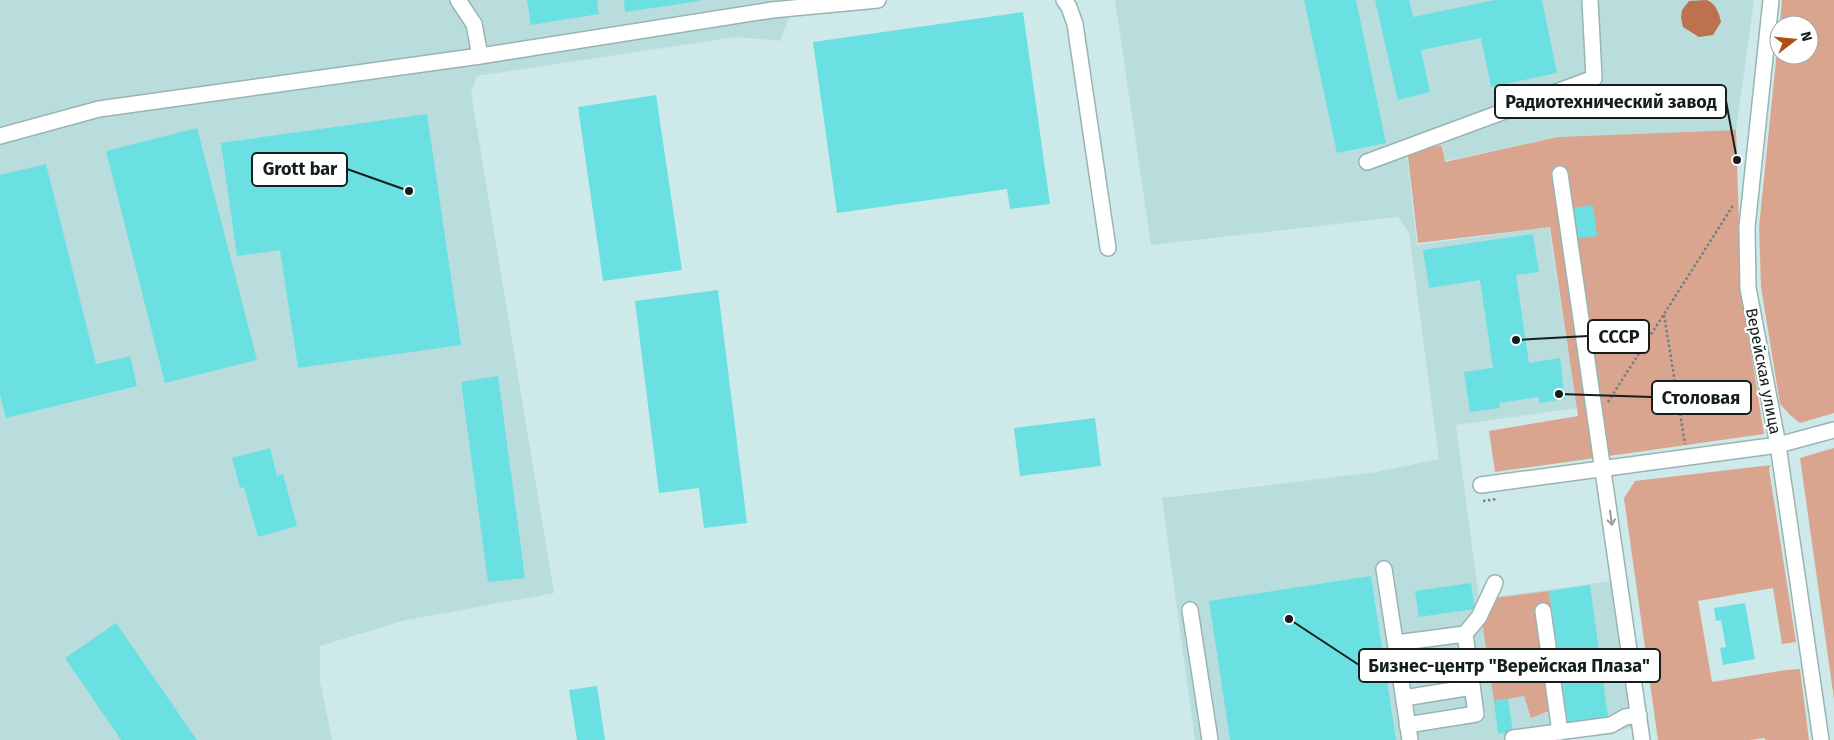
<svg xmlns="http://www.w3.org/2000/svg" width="1834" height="740" font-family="'Fira Sans',sans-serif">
	<rect width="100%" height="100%" fill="#cee9e9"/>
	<g fill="#b9dddd">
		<path d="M0 0H796L780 41 736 37 477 76 471 92 554 593 402 621 320 646V682L332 740H0Z"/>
		<path d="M1115 0H1754L1736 130 1558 137 1445 161 1443 146 1406 148 1417 245 1549 227 1577 408 1456 425 1479 599 1612 581 1632 728 1549 740H1195L1162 498 1376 472 1439 459 1409 233 1398 217 1151 245Z"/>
	</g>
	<g fill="#daa58e">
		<path d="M1782 0H1834V413L1800 423 1790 415 1780 404 1761 287 1759 227 1779 31V55H1809V25H1780Z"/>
		<path d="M1736 130 1741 288 1764 434 1495 472 1489 431 1578 416 1550 227 1418 243 1407 148 1442 146 1445 162 1558 137Z"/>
		<path d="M1834 448V699L1800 458Z"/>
		<path d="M1771 465 1769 469 1796 642 1782 644 1773 588 1698 601 1712 682 1786 670 1800 669 1809 740H1765V738L1750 740H1658L1624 498 1635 481Z"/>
		<path d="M1549 591 1552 607 1543 610 1557 708 1531 718 1524 696 1494 701 1479 600Z"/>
	</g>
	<path fill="#bc714f" d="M1707 0C1716 4 1719 13 1721 22L1713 35 1699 37 1683 27 1681 18 1682 10 1689 1Z"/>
	<g fill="#6be0e2">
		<path d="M527 0H597L599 14 531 25Z"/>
		<path d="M624 0H699L700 1 625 12Z"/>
		<path d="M1304 0H1356L1386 143 1337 153Z"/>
		<path d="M1375 0H1409L1413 17 1495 0H1542L1557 73 1491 87 1481 38 1421 50 1430 92 1398 100Z"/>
		<path d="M1023 12 1050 204 1010 209 1007 189 837 213 813 42Z"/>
		<path d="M656 95 682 270 603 281 578 107Z"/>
		<path d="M427 114 461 345 298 368 280 250 237 256 221 143Z"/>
		<path d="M197 128 257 360 165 383 106 151Z"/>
		<path d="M46 164 96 364 130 356 137 386 6 418 0 395V175Z"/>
		<path d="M1593 205 1597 236 1578 238 1574 208Z"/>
		<path d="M1533 234 1539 272 1516 275 1529 363 1560 358 1565 399 1539 403V397L1499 403 1500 408 1470 412 1464 372 1493 368 1480 280 1429 288 1423 250Z"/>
		<path d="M718 290 747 523 704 528 699 488 659 493 635 301Z"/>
		<path d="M498 376 525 578 488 582 461 382Z"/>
		<path d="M1095 418 1101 466 1020 476 1014 428Z"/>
		<path d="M270 448 277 476 283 474 297 526 258 537 244 487 240 488 232 458Z"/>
		<path d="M1371 576 1396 740H1230L1209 601Z"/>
		<path d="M1471 583 1475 609 1419 617 1415 591Z"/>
		<path d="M1590 585 1608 717 1568 723 1549 591Z"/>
		<path d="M1745 603 1755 659 1723 665 1720 648 1726 647 1721 620 1716 621 1714 608Z"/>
		<path d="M116 623 197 740H121L65 658Z"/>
		<path d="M597 686 605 740H577L569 690Z"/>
		<path d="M1508 699 1513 732 1498 734 1494 701Z"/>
	</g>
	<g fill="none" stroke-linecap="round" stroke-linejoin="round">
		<defs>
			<g id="minor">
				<path d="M458 0 474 24 480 56"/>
				<path d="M1064 0 1069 7 1075 24 1108 248"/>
				<path d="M1771 0 1747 227 1748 288 1778 445 1821 740"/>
				<path d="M0 136 99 109 480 56 772 10 878 0"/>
				<path d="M1367 162 1594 78 1590 0"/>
				<path d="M1560 174 1642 740"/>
				<path d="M1481 485 1778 445 1834 430"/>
				<path d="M1384 569 1410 740"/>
				<path d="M1190 610 1210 740"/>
				<path d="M1543 611 1560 732"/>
				<path d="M1396 643 1465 634"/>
				<path d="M1400 671 1469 662"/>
				<path d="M1404 698 1472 687"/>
				<path d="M1407 725 1476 714 1465 634 1479 617 1495 583"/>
				<path d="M1513 738 1611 725 1625 717 1639 715"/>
			</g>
		</defs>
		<use href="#minor" stroke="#99b3b3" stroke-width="18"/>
		<g stroke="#6f8181" stroke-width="2.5" stroke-dasharray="2.5 2.5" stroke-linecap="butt">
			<path d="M1664 315 1685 444"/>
			<path d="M1608 402 1734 204"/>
			<path d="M1483 501 1497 499"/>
		</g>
		<use href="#minor" stroke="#fff" stroke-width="15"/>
	</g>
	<defs><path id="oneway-shaft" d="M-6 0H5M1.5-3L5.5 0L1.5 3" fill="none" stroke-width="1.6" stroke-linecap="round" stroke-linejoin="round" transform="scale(1.25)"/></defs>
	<use stroke="#959a9a" href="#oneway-shaft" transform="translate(1611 518) rotate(82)"/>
	<g text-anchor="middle" stroke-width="4.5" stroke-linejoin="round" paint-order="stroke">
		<g font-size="16" fill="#141e1e" stroke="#fff">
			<text transform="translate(1764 371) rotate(79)" y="6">Верейская улица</text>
		</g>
	</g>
	<path fill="none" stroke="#141e1e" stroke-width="2" d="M1737 160L1726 101M409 191L347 169M1516 340L1588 336M1559 394L1652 397M1289 619L1359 665"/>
	<g fill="#141e1e" stroke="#fff" stroke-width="2">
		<circle cx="1737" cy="160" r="5"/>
		<circle cx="409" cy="191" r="5"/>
		<circle cx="1516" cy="340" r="5"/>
		<circle cx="1559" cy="394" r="5"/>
		<circle cx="1289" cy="619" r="5"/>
	</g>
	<g fill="#fff" stroke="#141e1e" stroke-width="2">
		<rect x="1495" y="85" width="231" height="33" rx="5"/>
		<rect x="252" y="153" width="95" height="33" rx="5"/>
		<rect x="1588" y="320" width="61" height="33" rx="5"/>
		<rect x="1652" y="381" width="99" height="33" rx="5"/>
		<rect x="1359" y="649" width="301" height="33" rx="5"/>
	</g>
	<g font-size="18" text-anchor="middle" font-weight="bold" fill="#141e1e">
		<text x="1611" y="108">Радиотехнический завод</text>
		<text x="300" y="175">Grott bar</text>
		<text x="1619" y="343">СССР</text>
		<text x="1701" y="404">Столовая</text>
		<text x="1509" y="672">Бизнес-центр "Верейская Плаза"</text>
	</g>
	<g transform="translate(1794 40) rotate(74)"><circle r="24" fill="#ffffff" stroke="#a1a5a5"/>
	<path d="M0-4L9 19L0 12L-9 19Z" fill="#b14e16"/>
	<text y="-8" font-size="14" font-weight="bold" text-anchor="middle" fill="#141e1e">N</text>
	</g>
</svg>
